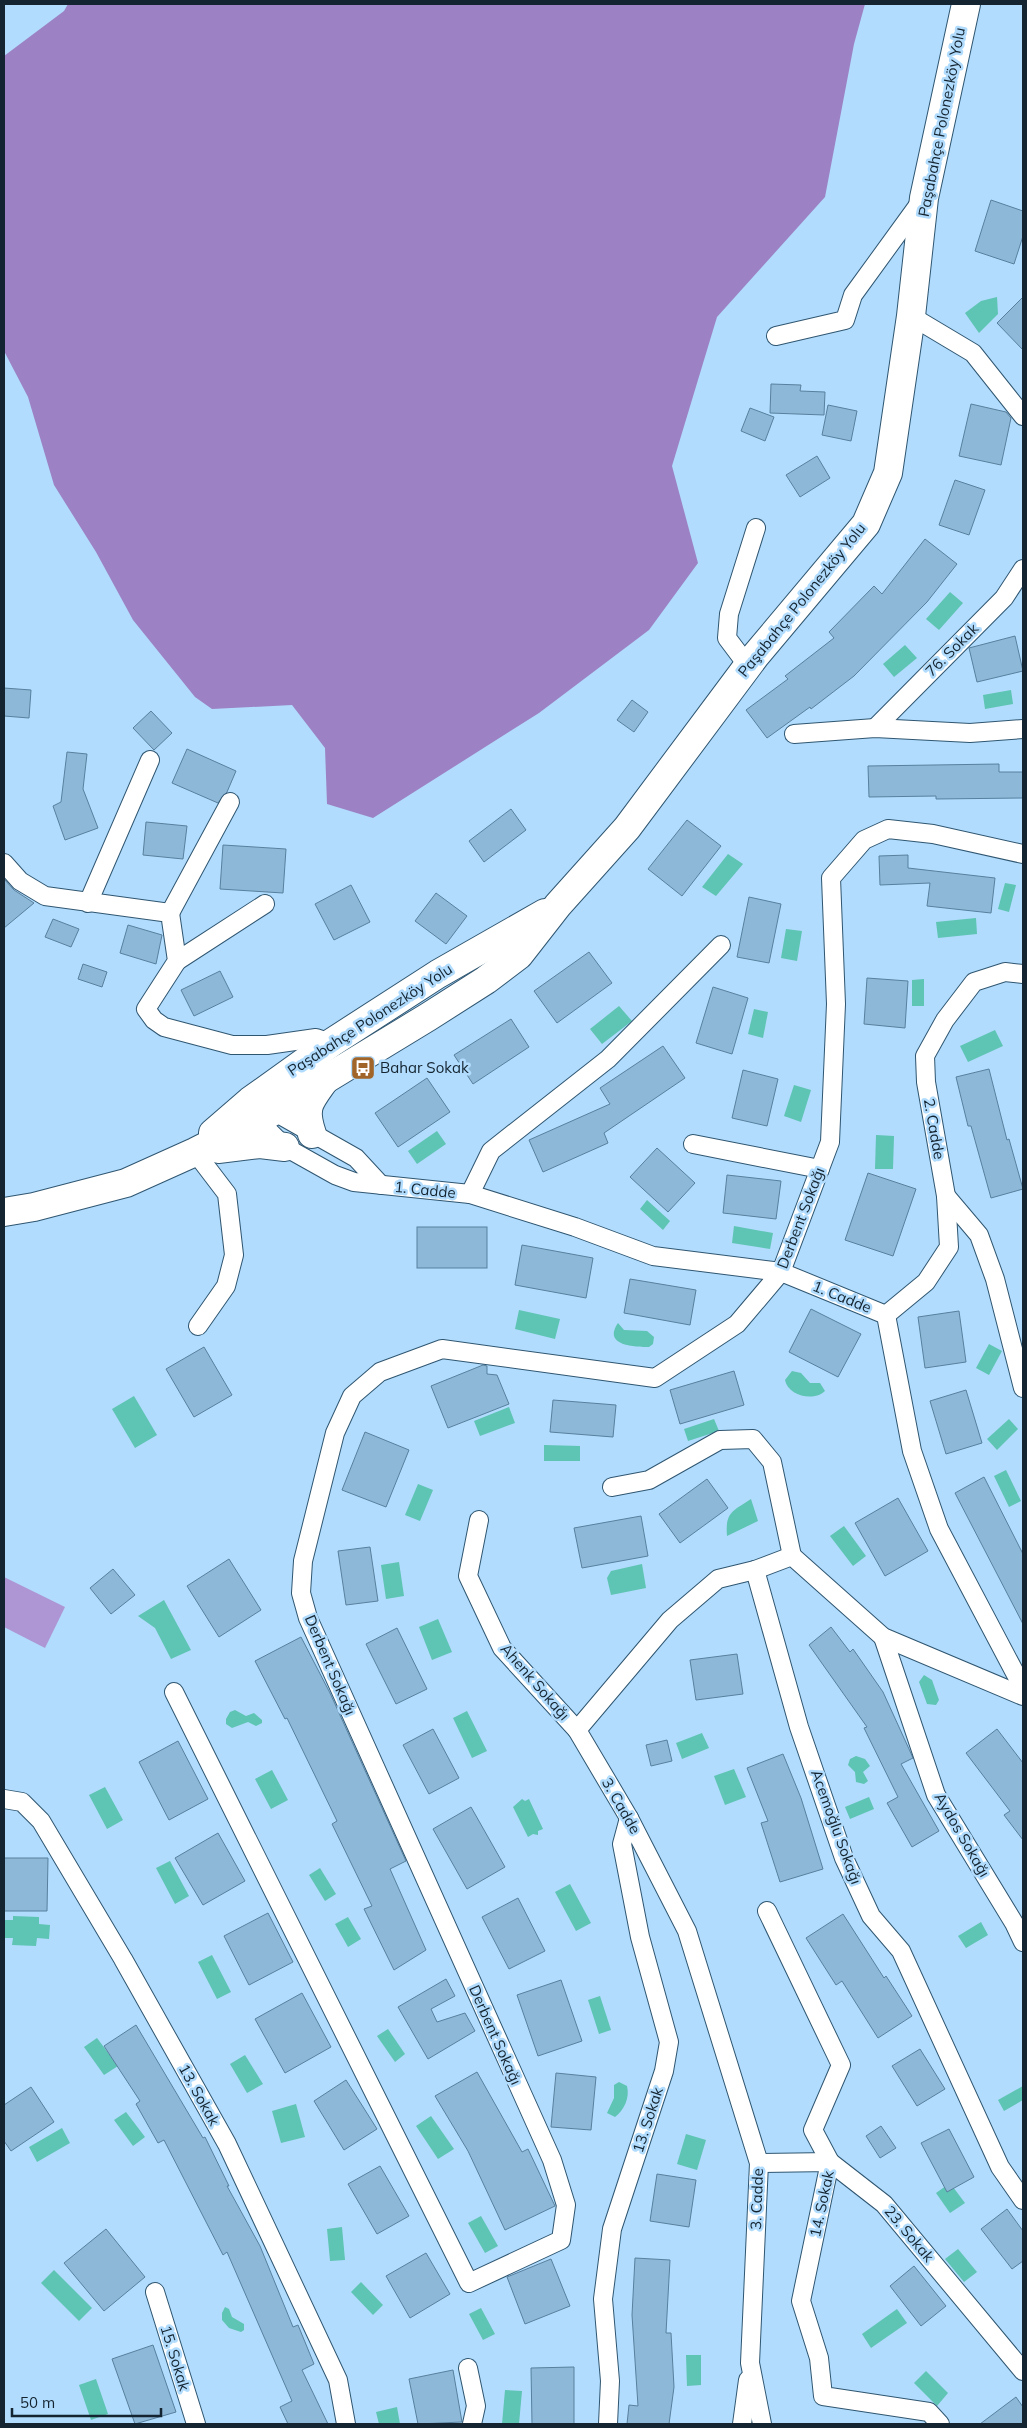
<svg xmlns="http://www.w3.org/2000/svg" width="1027" height="2428" font-family="Mulish,sans-serif">
	<rect width="100%" height="100%" fill="#b1dcfd"/>
	<path fill="#ae96d5" d="M4 1577 65 1607 45 1648 4 1627Z"/>
	<path fill="#9c82c4" d="M68 4H865L854 44 825 197 717 317 672 466 698 563 649 630 539 713 373 818 327 804 325 748 292 705 212 709 195 697 133 620 96 552 54 485 28 397 4 351V56L64 11Z"/>
	<g fill="#5ec4b3">
		<path d="M997 297 998 314 979 333 965 313 981 301Z"/>
		<path d="M950 592 963 603 939 630 926 619Z"/>
		<path d="M905 645 917 658 894 677 883 664Z"/>
		<path d="M1011 690 1013 704 985 709 983 695Z"/>
		<path d="M728 854 743 864 716 896 702 887Z"/>
		<path d="M1005 883 1016 885 1009 912 998 909Z"/>
		<path d="M976 918 977 934 938 938 936 922Z"/>
		<path d="M786 929 802 931 797 961 781 958Z"/>
		<path d="M924 979V1006H912V980Z"/>
		<path d="M619 1006 632 1021 602 1044 590 1029Z"/>
		<path d="M754 1009 768 1012 763 1038 748 1034Z"/>
		<path d="M995 1030 1003 1046 968 1062 960 1046Z"/>
		<path d="M794 1085 811 1090 801 1122 784 1116Z"/>
		<path d="M437 1131 446 1144 417 1164 408 1151Z"/>
		<path d="M876 1135 894 1136 893 1169H875Z"/>
		<path d="M647 1200 670 1221 663 1230 640 1209Z"/>
		<path d="M734 1226 773 1233 770 1249 732 1243Z"/>
		<path d="M519 1310 560 1319 555 1339 515 1329Z"/>
		<path d="M618 1323 624 1330 647 1331 654 1337 653 1344 649 1347C636 1347 602 1346 618 1323Z"/>
		<path d="M989 1344 1002 1351 989 1375 976 1368Z"/>
		<path d="M792 1371 801 1373 810 1383H820L825 1391C814 1402 788 1396 785 1380Z"/>
		<path d="M134 1396 157 1435 135 1448 112 1409Z"/>
		<path d="M509 1407 515 1423 480 1436 474 1421Z"/>
		<path d="M714 1419 719 1431 688 1441 684 1429Z"/>
		<path d="M1009 1419 1018 1429 997 1450 987 1439Z"/>
		<path d="M544 1445 580 1446V1461H544Z"/>
		<path d="M1006 1470 1021 1501 1009 1507 994 1476Z"/>
		<path d="M418 1484 433 1490 420 1521 405 1515Z"/>
		<path d="M751 1499 758 1521 727 1536C725 1512 733 1511 751 1499Z"/>
		<path d="M844 1526 866 1556 853 1566 830 1536Z"/>
		<path d="M399 1562 404 1596 386 1599 381 1565Z"/>
		<path d="M642 1564 646 1588 611 1595 607 1578 611 1571Z"/>
		<path d="M164 1600 191 1650 171 1659 155 1628 138 1616Z"/>
		<path d="M438 1619 452 1652 432 1660 419 1627Z"/>
		<path d="M924 1675 932 1680 939 1700 936 1705 927 1704 919 1682Z"/>
		<path d="M235 1710 246 1716 254 1713 262 1720V1723L256 1726 248 1722 232 1728 226 1724V1719L230 1712Z"/>
		<path d="M467 1711 487 1751 472 1758 453 1718Z"/>
		<path d="M702 1733 709 1748 682 1759 676 1743Z"/>
		<path d="M856 1756 865 1759 870 1766 863 1772 868 1781 864 1784 856 1782 855 1772 848 1765 850 1759Z"/>
		<path d="M734 1769 746 1797 725 1805 714 1776Z"/>
		<path d="M272 1770 288 1800 271 1809 255 1779Z"/>
		<path d="M105 1787 123 1820 107 1829 89 1795Z"/>
		<path d="M869 1797 874 1809 850 1819 845 1807Z"/>
		<path d="M522 1799 525 1801 529 1799 543 1829 538 1831V1835L533 1834 528 1837 513 1807Z"/>
		<path d="M170 1861 189 1896 175 1904 156 1868Z"/>
		<path d="M320 1868 336 1894 325 1901 309 1875Z"/>
		<path d="M570 1884 591 1923 576 1931 555 1892Z"/>
		<path d="M13 1916 39 1917V1924L50 1925 49 1939 37 1938 36 1946 12 1945 13 1938H4V1920H13Z"/>
		<path d="M348 1917 361 1939 348 1947 335 1924Z"/>
		<path d="M981 1922 988 1935 966 1948 958 1936Z"/>
		<path d="M212 1955 231 1992 217 1999 198 1962Z"/>
		<path d="M600 1996 611 2030 599 2034 588 2000Z"/>
		<path d="M388 2029 405 2054 395 2062 377 2036Z"/>
		<path d="M97 2038 118 2066 104 2075 84 2047Z"/>
		<path d="M245 2055 263 2084 247 2093 230 2064Z"/>
		<path d="M619 2082 627 2086C630 2098 624 2110 615 2117L607 2113 614 2098V2085Z"/>
		<path d="M1023 2086V2100L1004 2111 998 2100Z"/>
		<path d="M296 2104 305 2137 281 2143 272 2111Z"/>
		<path d="M126 2112 145 2137 133 2146 114 2120Z"/>
		<path d="M431 2116 454 2149 438 2159 416 2126Z"/>
		<path d="M62 2128 70 2143 37 2162 29 2147Z"/>
		<path d="M686 2134 706 2140 697 2170 677 2164Z"/>
		<path d="M950 2183 965 2203 950 2213 936 2193Z"/>
		<path d="M481 2216 498 2246 485 2253 468 2223Z"/>
		<path d="M342 2227 345 2260 330 2261 327 2229Z"/>
		<path d="M958 2249 977 2272 964 2282 945 2259Z"/>
		<path d="M54 2270 92 2308 79 2321 41 2283Z"/>
		<path d="M361 2282 383 2305 373 2315 351 2292Z"/>
		<path d="M225 2307 229 2309 232 2317 244 2324V2330L241 2332 229 2328 222 2320V2313Z"/>
		<path d="M481 2308 495 2334 483 2340 469 2314Z"/>
		<path d="M897 2309 907 2323 871 2348 862 2334Z"/>
		<path d="M686 2355H701V2385L687 2386Z"/>
		<path d="M926 2371 948 2393 937 2406 914 2383Z"/>
		<path d="M96 2379 108 2414 91 2420 79 2385Z"/>
		<path d="M505 2390 522 2391 519 2424H502Z"/>
		<path d="M397 2407 400 2424H379L376 2412Z"/>
	</g>
	<g fill="#8eb8d8" stroke="#58809e">
		<path d="M991 200 1023 211V236L1014 264 975 251Z"/>
		<path d="M1023 297V350L997 323Z"/>
		<path d="M771 384 801 385 800 391 825 392 824 415 770 413Z"/>
		<path d="M971 404 1006 412 1011 418 1001 465 959 456Z"/>
		<path d="M828 405 857 411 851 441 822 435Z"/>
		<path d="M750 408 774 417 765 441 741 431Z"/>
		<path d="M817 456 830 478 800 497 786 475Z"/>
		<path d="M955 480 985 490 969 535 939 525Z"/>
		<path d="M925 539 957 564 927 602 854 676 811 709 810 707 767 738 746 710 788 679 785 676 834 638 829 632 874 586 882 594Z"/>
		<path d="M1015 636 1023 671 977 682 969 648Z"/>
		<path d="M4 688 31 690 29 718 4 716Z"/>
		<path d="M632 700 648 712 634 732 617 720Z"/>
		<path d="M151 711 172 733 154 750 133 728Z"/>
		<path d="M187 749 236 771 227 792 218 803 172 783Z"/>
		<path d="M67 752 87 754 83 789 98 828 65 840 53 806 61 802Z"/>
		<path d="M999 764V772H1023V798L936 799V796L869 797 868 766Z"/>
		<path d="M511 809 526 830 484 862 469 841Z"/>
		<path d="M687 820 721 846 682 896 648 869Z"/>
		<path d="M146 822 187 826 183 859 143 855Z"/>
		<path d="M223 845 286 849 283 893 220 889Z"/>
		<path d="M908 855V868L995 878 991 913 927 906 930 883 880 885 879 856Z"/>
		<path d="M4 879 14 890 34 903 4 928Z"/>
		<path d="M351 885 370 922 334 940 315 904Z"/>
		<path d="M436 893 467 916 446 944 415 921Z"/>
		<path d="M749 897 781 904 769 963 737 957Z"/>
		<path d="M53 919 79 929 71 947 45 937Z"/>
		<path d="M128 925 162 935 156 964 120 953Z"/>
		<path d="M589 952 612 983 557 1023 534 991Z"/>
		<path d="M83 964 107 972 102 987 78 979Z"/>
		<path d="M220 971 233 997 194 1016 181 990Z"/>
		<path d="M867 978 908 981 905 1028 864 1024Z"/>
		<path d="M713 987 748 998 732 1054 696 1043Z"/>
		<path d="M511 1019 529 1047 473 1084 454 1055Z"/>
		<path d="M663 1046 685 1078 604 1133 608 1143 543 1172 529 1140 610 1104 600 1088Z"/>
		<path d="M989 1069 1007 1140 1009 1139 1023 1189 991 1198 971 1126H968L956 1077Z"/>
		<path d="M743 1070 778 1079 767 1126 732 1118Z"/>
		<path d="M427 1078 450 1112 398 1147 375 1113Z"/>
		<path d="M657 1148 695 1183 668 1212 630 1177Z"/>
		<path d="M868 1173 916 1189 893 1256 845 1240Z"/>
		<path d="M727 1175 781 1181 776 1219 723 1213Z"/>
		<rect x="417" y="1227" width="70" height="41"/>
		<path d="M522 1245 593 1258 586 1298 515 1285Z"/>
		<path d="M630 1279 696 1290 690 1325 624 1313Z"/>
		<path d="M811 1309 861 1334 838 1377 789 1352Z"/>
		<path d="M959 1311 966 1362 925 1368 918 1317Z"/>
		<path d="M204 1347 232 1395 194 1417 166 1369Z"/>
		<path d="M483 1365 487 1366V1374L497 1375 509 1404 448 1428 431 1386Z"/>
		<path d="M734 1371 744 1405 680 1424 670 1390Z"/>
		<path d="M966 1390 982 1443 946 1454 930 1401Z"/>
		<path d="M553 1400 616 1405 613 1437 550 1432Z"/>
		<path d="M365 1432 409 1450 386 1507 342 1490Z"/>
		<path d="M984 1477 1023 1554V1624L955 1493Z"/>
		<path d="M707 1479 728 1508 680 1543 659 1514Z"/>
		<path d="M898 1498 928 1551 885 1576 855 1523Z"/>
		<path d="M641 1516 648 1556 582 1568 574 1528Z"/>
		<path d="M370 1547 378 1601 346 1605 338 1551Z"/>
		<path d="M229 1559 261 1610 219 1637 187 1586Z"/>
		<path d="M113 1569 135 1595 111 1614 90 1588Z"/>
		<path d="M831 1627 850 1652 853 1649 883 1692 909 1749 913 1758 901 1764 939 1831 912 1847 887 1803 898 1797 864 1728 867 1727 809 1645Z"/>
		<path d="M397 1628 427 1689 396 1704 366 1644Z"/>
		<path d="M301 1637 330 1693 406 1861 390 1869 426 1950 394 1970 364 1909 372 1906 332 1824 337 1821 287 1718 285 1719 255 1661Z"/>
		<path d="M737 1654 743 1694 696 1700 690 1660Z"/>
		<path d="M433 1729 459 1778 429 1794 403 1745Z"/>
		<path d="M997 1729 1023 1763V1840L1004 1815 1010 1811 966 1753Z"/>
		<path d="M667 1740 672 1761 651 1766 646 1745Z"/>
		<path d="M178 1741 208 1799 169 1820 139 1762Z"/>
		<path d="M783 1754 801 1798 823 1869 780 1882 761 1823 768 1821 747 1768Z"/>
		<path d="M471 1807 505 1867 467 1889 433 1829Z"/>
		<path d="M218 1833 245 1881 203 1905 175 1858Z"/>
		<path d="M4 1858H48L47 1911H4Z"/>
		<path d="M518 1898 545 1951 509 1969 482 1917Z"/>
		<path d="M268 1913 293 1962 249 1985 224 1936Z"/>
		<path d="M843 1914 884 1978 886 1976 912 2016 878 2038 842 1981 836 1985 806 1938Z"/>
		<path d="M446 1979 455 1996 431 2009 437 2022 465 2013 475 2031 428 2059 398 2007Z"/>
		<path d="M561 1980 582 2041 538 2056 517 1995Z"/>
		<path d="M302 1993 331 2047 285 2073 255 2019Z"/>
		<path d="M136 2025 203 2138 205 2137 229 2186H227L260 2246 293 2327 298 2325 314 2364 302 2370 328 2424H288L280 2407 292 2401 227 2252 223 2255 164 2140 158 2143 136 2104 140 2101 104 2046Z"/>
		<path d="M920 2049 945 2089 917 2106 892 2066Z"/>
		<path d="M477 2072 522 2152 528 2149 555 2206 505 2230 468 2151 435 2096Z"/>
		<path d="M556 2073 596 2077 591 2130 551 2127Z"/>
		<path d="M346 2080 377 2129 344 2150 314 2101Z"/>
		<path d="M31 2087 54 2122 11 2151 4 2141V2105Z"/>
		<path d="M881 2126 896 2148 880 2158 866 2136Z"/>
		<path d="M949 2129 974 2177 947 2192 921 2143Z"/>
		<path d="M380 2166 409 2216 377 2234 348 2184Z"/>
		<path d="M657 2174 696 2180 689 2227 650 2221Z"/>
		<path d="M1007 2209 1023 2231V2261L1012 2269 981 2229Z"/>
		<path d="M106 2229 145 2277 104 2311 64 2263Z"/>
		<path d="M426 2253 450 2294 410 2318 386 2276Z"/>
		<path d="M635 2258 670 2260 666 2333H671L674 2387 669 2424H627L629 2405 638 2406 632 2315Z"/>
		<path d="M551 2259 570 2306 525 2324 507 2277Z"/>
		<path d="M914 2266 946 2306 921 2326 890 2286Z"/>
		<path d="M153 2345 176 2412 135 2424 112 2359Z"/>
		<path d="M574 2367V2424H532L531 2368Z"/>
		<path d="M453 2370 462 2422 418 2424 409 2379Z"/>
		<path d="M1016 2397 1023 2407V2424H980Z"/>
	</g>
	<g fill="none" stroke-linecap="round" stroke-linejoin="round">
		<defs>
			<g id="street">
				<path d="M911 316 973 353 1023 416"/>
				<path d="M776 336 845 320 853 295 922 200"/>
				<path d="M748 666 727 638 729 614 756 528"/>
				<path d="M875 728 1004 598 1023 569"/>
				<path d="M794 734 875 728 970 733 1023 729"/>
				<path d="M4 863 20 881 45 896 170 913 177 961 146 1009 154 1020 164 1027 232 1045H267L316 1038 331 1043"/>
				<path d="M88 903 150 760"/>
				<path d="M170 913 230 802"/>
				<path d="M177 961 265 904"/>
				<path d="M273 1111 356 1158 381 1185"/>
				<path d="M262 1118 269 1131 285 1147 335 1175 354 1182 470 1194 575 1227 653 1256 781 1272 886 1315 912 1451 939 1529 1023 1688"/>
				<path d="M693 1144 820 1169"/>
				<path d="M195 1152 227 1194 234 1255 226 1286 198 1326"/>
				<path d="M470 1194 491 1151 608 1059 721 945"/>
				<path d="M946 1196 979 1235 995 1279 1023 1388"/>
				<path d="M886 1315 926 1282 949 1247 946 1196 926 1082 925 1056 945 1020 974 982 1005 972 1023 974"/>
				<path d="M612 1487 649 1480 720 1440 753 1439 772 1462 792 1556"/>
				<path d="M479 1520 468 1576 502 1648 577 1730"/>
				<path d="M755 1570 799 1727 844 1858 871 1916 901 1951 1000 2167 1023 2200"/>
				<path d="M883 1637 936 1795 1014 1923 1023 1942"/>
				<path d="M174 1692 469 2283 561 2240 566 2205 552 2160 308 1618 301 1593 303 1561 335 1433 352 1396 380 1372 442 1349 655 1378 737 1324 781 1272 830 1142 836 1004 831 878 864 840 888 829 933 834 1023 854"/>
				<path d="M4 1799 22 1802 41 1821 123 1959 227 2144 338 2380 346 2424"/>
				<path d="M767 1911 841 2065 813 2130 830 2162 801 2301 819 2358 823 2396 929 2412 940 2424"/>
				<path d="M759 2163 830 2162 884 2204 1023 2371"/>
				<path d="M155 2292 196 2424"/>
				<path d="M468 2368 476 2406 472 2424"/>
				<path d="M608 2424 610 2381 603 2299 612 2229 664 2071 669 2042 640 1937 622 1844 629 1818"/>
				<path d="M742 2424 748 2380"/>
				<path d="M762 2424 750 2363 759 2163 687 1931 629 1818 577 1730 670 1620 718 1579 755 1570 792 1556 883 1637 1023 1696"/>
			</g>
			<g id="primary">
				<path d="M213 1133 250 1101 331 1043 438 974 545 913"/>
				<path d="M312 1134C303 1107 309 1102 324 1081"/>
				<path d="M218 1149 260 1144 285 1147"/>
				<path d="M4 1212 34 1207 126 1183 195 1152 262 1118 428 1017 486 980 519 955 558 905 627 828 756 655 866 524 888 473 911 316 924 198 966 4"/>
			</g>
		</defs>
		<use href="#street" stroke="#2f5671" stroke-width="20"/>
		<use href="#primary" stroke="#2f5671" stroke-width="30"/>
		<use href="#street" stroke="#fff" stroke-width="18"/>
		<use href="#primary" stroke="#fff" stroke-width="28"/>
	</g>
	<defs>
		<symbol id="bus-square" viewBox="-11 -11 22 22"><rect x="-9" y="-9" width="18" height="18" rx="4" fill="#a16429" stroke="#b1dcfd"/><path d="M-5-6H5V4H4V6H2V4H-2V6H-4V4H-5ZM-3.5-4V0h7V-4ZM-3.5 1.2v1.5H-2V1.2ZM2 1.2v1.5H3.5V1.2Z" fill="#fff"/></symbol>
	</defs>
	<g fill-rule="evenodd">
		<use href="#bus-square" x="349" y="1054" width="28" height="28"/>
	</g>
	<g text-anchor="middle" stroke-width="5" stroke-linejoin="round" paint-order="stroke">
		<g font-size="15" fill="#142430" stroke="#b1dcfd">
			<text transform="translate(942 122) rotate(-79)" y="5">Paşabahçe Polonezköy Yolu</text>
			<text transform="translate(802 600) rotate(-51)" y="5">Paşabahçe Polonezköy Yolu</text>
			<text transform="translate(952 650) rotate(-45)" y="5">76. Sokak</text>
			<text transform="translate(370 1020) rotate(-33)" y="5">Paşabahçe Polonezköy Yolu</text>
			<text transform="translate(934 1129) rotate(80)" y="5">2. Cadde</text>
			<text transform="translate(425 1190) rotate(6)" y="5">1. Cadde</text>
			<text transform="translate(801 1218) rotate(-69)" y="5">Derbent Sokağı</text>
			<text transform="translate(842 1297) rotate(22)" y="5">1. Cadde</text>
			<text transform="translate(330 1665) rotate(67)" y="5">Derbent Sokağı</text>
			<text transform="translate(535 1682) rotate(49)" y="5">Ahenk Sokağı</text>
			<text transform="translate(621 1806) rotate(60)" y="5">3. Cadde</text>
			<text transform="translate(836 1827) rotate(70)" y="5">Acemoğlu Sokağı</text>
			<text transform="translate(962 1835) rotate(60)" y="5">Aydos Sokağı</text>
			<text transform="translate(495 2035) rotate(66)" y="5">Derbent Sokağı</text>
			<text transform="translate(199 2095) rotate(61)" y="5">13. Sokak</text>
			<text transform="translate(648 2120) rotate(-72)" y="5">13. Sokak</text>
			<text transform="translate(757 2199) rotate(-88)" y="5">3. Cadde</text>
			<text transform="translate(822 2204) rotate(-78)" y="5">14. Sokak</text>
			<text transform="translate(909 2234) rotate(50)" y="5">23. Sokak</text>
			<text transform="translate(175 2358) rotate(73)" y="5">15. Sokak</text>
		</g>
		<g font-size="15" fill="#142430" stroke="#b1dcfd" text-anchor="start">
			<text x="380" y="1073">Bahar Sokak</text>
		</g>
	</g>
	<rect width="1027" height="2428" fill="none" stroke="#142430" stroke-width="10"/>
	<path d="M12 2408v8h149v-8" fill="none" stroke="#142430" stroke-width="2.5"/>
	<text x="20" y="2408" font-size="15" fill="#142430" stroke="#b1dcfd" stroke-width="4" paint-order="stroke">50 m</text>
</svg>
